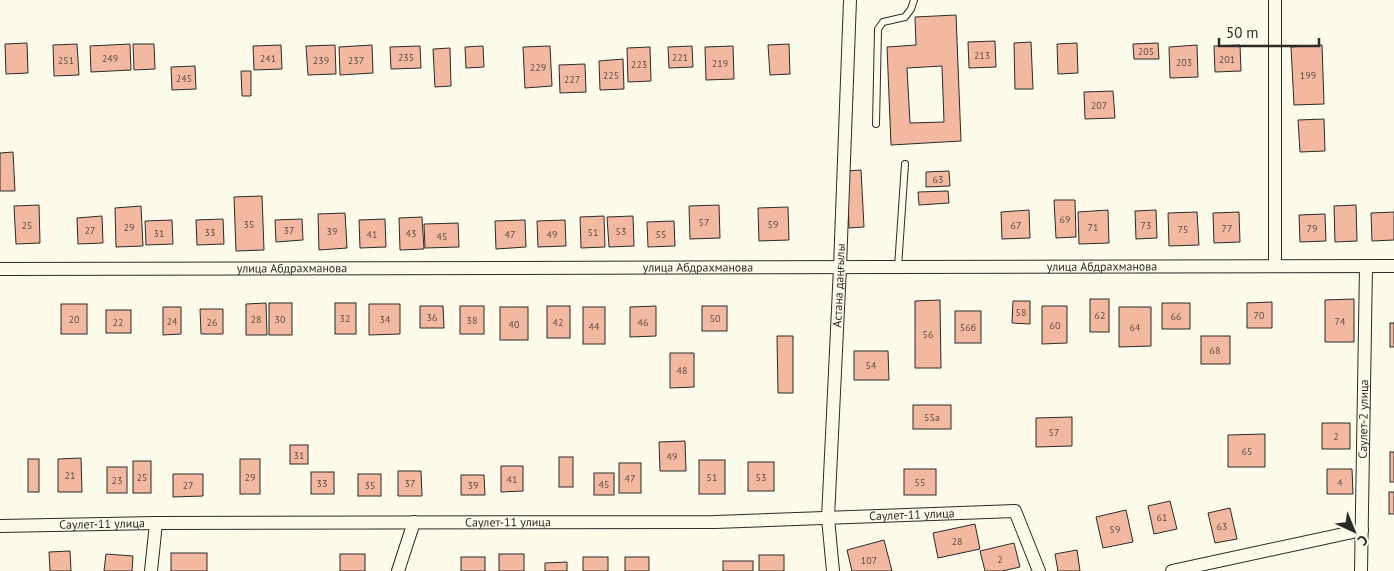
<svg xmlns="http://www.w3.org/2000/svg" width="1394" height="571" font-family="'PT Sans',sans-serif">
	<rect width="100%" height="100%" fill="#fdfbea"/>
	<g fill="#f2b8a0" stroke="#2b2b2b" fill-rule="evenodd">
		<path d="M956 15 961 141 891 145 887 47 916 45 915 17ZM942 66 944 122 910 123 907 68Z"/>
		<path d="M995 41 996 67 969 68 968 42Z"/>
		<path d="M1031 42 1033 89H1015L1014 43Z"/>
		<path d="M27 43 28 73 6 74 5 44Z"/>
		<path d="M1077 43 1078 73 1058 74 1057 44Z"/>
		<path d="M1158 43 1159 59H1134L1133 44Z"/>
		<path d="M77 44 79 75 54 76 53 45Z"/>
		<path d="M130 44 131 70 91 72 90 46Z"/>
		<path d="M133 44H154L155 69 134 70Z"/>
		<path d="M789 44 790 74 770 75 768 45Z"/>
		<path d="M281 45 282 69 254 70 253 46Z"/>
		<path d="M335 45 336 74 308 75 306 46Z"/>
		<path d="M372 45 373 73 340 75 339 47Z"/>
		<path d="M1197 45 1198 77 1170 78 1169 47Z"/>
		<path d="M1240 45 1241 71 1215 72 1214 46Z"/>
		<path d="M1322 45 1324 104 1294 105 1291 47Z"/>
		<path d="M420 46 421 68 391 69 390 47Z"/>
		<path d="M483 46 484 67 466 68 465 47Z"/>
		<path d="M550 46 552 86 525 88 523 47Z"/>
		<path d="M692 46 693 67 669 68 668 47Z"/>
		<path d="M733 46 734 79 706 80 705 47Z"/>
		<path d="M650 47 651 81 628 82 627 48Z"/>
		<path d="M450 48 451 86 435 87 433 49Z"/>
		<path d="M623 59 624 89 600 90 599 61Z"/>
		<path d="M585 64 586 92 560 93 559 65Z"/>
		<path d="M195 66 196 89 172 90 171 67Z"/>
		<path d="M241 71H251V96H242Z"/>
		<path d="M1113 91 1115 118 1085 119 1084 92Z"/>
		<path d="M1324 119 1325 151 1300 152 1298 120Z"/>
		<path d="M13 152 15 191H0V153Z"/>
		<path d="M861 170 864 227 849 228 847 171Z"/>
		<path d="M949 171 950 186 926 187V172Z"/>
		<path d="M948 191 949 203 919 205 918 192Z"/>
		<path d="M262 196 264 250 236 251 234 197Z"/>
		<path d="M1054 200H1075L1076 237 1056 238Z"/>
		<path d="M39 205 40 243 16 244 14 206Z"/>
		<path d="M719 205 720 238 690 239 689 206Z"/>
		<path d="M1356 205 1357 241 1335 242 1334 206Z"/>
		<path d="M141 206 143 246 116 247 115 208Z"/>
		<path d="M788 207 789 240 759 241 758 208Z"/>
		<path d="M1029 210 1030 238 1002 239 1001 212Z"/>
		<path d="M1108 210 1109 243 1079 244 1078 212Z"/>
		<path d="M1156 210 1157 238 1136 239 1135 211Z"/>
		<path d="M1197 212 1199 245 1169 246 1168 213Z"/>
		<path d="M1239 212 1240 242 1214 243 1213 213Z"/>
		<path d="M1394 212V240L1372 241 1371 213Z"/>
		<path d="M345 213 347 248 319 250 318 214Z"/>
		<path d="M1325 214 1326 241 1300 242 1299 215Z"/>
		<path d="M102 216 103 243 78 244 77 218Z"/>
		<path d="M604 216 605 247 581 248 580 217Z"/>
		<path d="M633 216 634 246 609 247 607 217Z"/>
		<path d="M422 217 424 249 400 250 399 218Z"/>
		<path d="M223 219 224 244 197 245 196 220Z"/>
		<path d="M302 219 303 240 276 242 275 220Z"/>
		<path d="M385 219 386 247 360 248 359 220Z"/>
		<path d="M172 220 173 244 146 245 145 221Z"/>
		<path d="M525 220 526 247 496 249 495 221Z"/>
		<path d="M565 220 566 246 538 247 537 221Z"/>
		<path d="M674 221 675 246 648 247 647 222Z"/>
		<path d="M458 223 459 247 425 248 424 224Z"/>
		<rect x="1090" y="299" width="19" height="33"/>
		<path d="M1354 299V342H1325V300Z"/>
		<path d="M940 300 941 368H915V301Z"/>
		<path d="M1013 301H1030V324L1012 323Z"/>
		<path d="M1272 302V328H1247V303Z"/>
		<path d="M266 303 267 335H246V304Z"/>
		<rect x="269" y="303" width="23" height="32"/>
		<rect x="335" y="303" width="21" height="31"/>
		<rect x="1162" y="303" width="28" height="26"/>
		<rect x="61" y="304" width="26" height="30"/>
		<path d="M369 304H400V334L369 335Z"/>
		<path d="M420 306H443L444 328H420Z"/>
		<rect x="460" y="306" width="24" height="28"/>
		<rect x="547" y="306" width="23" height="32"/>
		<path d="M656 306V336L630 337V307Z"/>
		<rect x="702" y="306" width="25" height="25"/>
		<path d="M1042 306H1067V343L1042 344Z"/>
		<path d="M163 307H181V334L163 335Z"/>
		<rect x="500" y="307" width="28" height="33"/>
		<rect x="583" y="307" width="22" height="37"/>
		<path d="M1119 307H1151V346L1119 347Z"/>
		<path d="M200 309H223V334H201Z"/>
		<rect x="106" y="310" width="25" height="23"/>
		<rect x="955" y="311" width="26" height="32"/>
		<rect x="1390" y="323" width="4" height="24"/>
		<path d="M777 336H793V393H778Z"/>
		<rect x="1201" y="336" width="29" height="28"/>
		<path d="M854 351H888L889 380H854Z"/>
		<path d="M670 353H694V387L670 388Z"/>
		<rect x="913" y="405" width="38" height="24"/>
		<path d="M1072 417V446L1036 447V418Z"/>
		<rect x="1322" y="423" width="28" height="26"/>
		<path d="M1265 434V467H1228V435Z"/>
		<path d="M685 441 686 471H660L659 442Z"/>
		<rect x="290" y="445" width="18" height="19"/>
		<rect x="1390" y="452" width="4" height="30"/>
		<rect x="559" y="457" width="14" height="30"/>
		<path d="M81 458 82 492H58V459Z"/>
		<rect x="28" y="459" width="11" height="33"/>
		<rect x="240" y="459" width="20" height="35"/>
		<rect x="699" y="460" width="26" height="34"/>
		<rect x="133" y="461" width="18" height="32"/>
		<rect x="748" y="462" width="26" height="29"/>
		<rect x="619" y="463" width="22" height="30"/>
		<path d="M501 466H523V491L501 492Z"/>
		<rect x="107" y="467" width="20" height="26"/>
		<rect x="904" y="469" width="32" height="26"/>
		<path d="M1327 469H1352L1353 494H1327Z"/>
		<path d="M398 471H421L422 496H398Z"/>
		<rect x="311" y="472" width="23" height="22"/>
		<rect x="594" y="473" width="20" height="22"/>
		<path d="M173 474H203V496L173 497Z"/>
		<rect x="358" y="474" width="23" height="22"/>
		<path d="M461 475H484L485 495H461Z"/>
		<rect x="1389" y="492" width="5" height="22"/>
		<path d="M1170 501 1177 529 1154 534 1148 506Z"/>
		<path d="M1230 508 1237 539 1215 543 1208 513Z"/>
		<path d="M1126 510 1133 542 1103 548 1096 517Z"/>
		<path d="M975 524 980 549 938 558 933 533Z"/>
		<path d="M884 540 892 571H852L847 550Z"/>
		<path d="M1014 543 1020 567 1002 571H985L980 551Z"/>
		<path d="M1077 550 1080 571H1058L1055 554Z"/>
		<path d="M70 551 71 571H50L49 552Z"/>
		<rect x="171" y="553" width="36" height="18"/>
		<path d="M106 554 133 556 132 571H104Z"/>
		<rect x="340" y="554" width="25" height="17"/>
		<rect x="499" y="554" width="25" height="17"/>
		<rect x="759" y="555" width="25" height="16"/>
		<rect x="461" y="557" width="24" height="14"/>
		<rect x="583" y="557" width="25" height="14"/>
		<rect x="625" y="557" width="24" height="14"/>
		<rect x="723" y="561" width="30" height="10"/>
		<path d="M567 562V571H545V563Z"/>
	</g>
	<g fill="none" stroke-linecap="round" stroke-linejoin="round">
		<defs>
			<g id="lane">
				<path d="M876 124 878 29 883 22 905 17 911 9 914 0"/>
				<path d="M898 267 905 164"/>
			</g>
			<g id="street">
				<path d="M1275 266V0"/>
				<path id="s1" d="M0 269 1394 266"/>
				<path id="s2" d="M0 526 156 523 715 522 1015 511 1039 571"/>
				<path d="M151 571 156 523"/>
				<path d="M398 571 414 522"/>
				<path id="s3" d="M833 571 828 518 840 267 850 0"/>
				<path d="M1172 571 1362 530"/>
				<path id="s4" d="M1361 571 1366 266"/>
			</g>
		</defs>
		<use href="#lane" stroke="#2b2b2b" stroke-width="8"/>
		<use href="#street" stroke="#2b2b2b" stroke-width="14"/>
		<use href="#lane" stroke="#fdfbea" stroke-width="6"/>
		<use href="#street" stroke="#fdfbea" stroke-width="12"/>
	</g>
	<g text-anchor="middle" stroke-width="4" stroke-linejoin="round" paint-order="stroke">
		<g font-size="10" fill="#5d4e48">
			<text x="1146" y="55">205</text>
			<text x="982" y="59">213</text>
			<text x="406" y="61">235</text>
			<text x="680" y="61">221</text>
			<text x="110" y="62">249</text>
			<text x="268" y="62">241</text>
			<text x="1227" y="63">201</text>
			<text x="66" y="64">251</text>
			<text x="321" y="64">239</text>
			<text x="356" y="64">237</text>
			<text x="1184" y="66">203</text>
			<text x="720" y="67">219</text>
			<text x="639" y="68">223</text>
			<text x="538" y="71">229</text>
			<text x="611" y="79">225</text>
			<text x="1308" y="79">199</text>
			<text x="184" y="82">245</text>
			<text x="572" y="83">227</text>
			<text x="1099" y="109">207</text>
			<text x="938" y="183">63</text>
			<text x="1065" y="223">69</text>
			<text x="704" y="226">57</text>
			<text x="249" y="228">35</text>
			<text x="773" y="228">59</text>
			<text x="27" y="229">25</text>
			<text x="1016" y="229">67</text>
			<text x="1146" y="229">73</text>
			<text x="129" y="231">29</text>
			<text x="1093" y="231">71</text>
			<text x="1227" y="232">77</text>
			<text x="1312" y="232">79</text>
			<text x="1183" y="233">75</text>
			<text x="90" y="234">27</text>
			<text x="289" y="234">37</text>
			<text x="332" y="235">39</text>
			<text x="621" y="235">53</text>
			<text x="210" y="236">33</text>
			<text x="593" y="236">51</text>
			<text x="159" y="237">31</text>
			<text x="411" y="237">43</text>
			<text x="372" y="238">41</text>
			<text x="510" y="238">47</text>
			<text x="552" y="238">49</text>
			<text x="661" y="238">55</text>
			<text x="442" y="240">45</text>
			<text x="1021" y="316">58</text>
			<text x="1100" y="319">62</text>
			<text x="1259" y="319">70</text>
			<text x="1176" y="320">66</text>
			<text x="432" y="321">36</text>
			<text x="345" y="322">32</text>
			<text x="715" y="322">50</text>
			<text x="74" y="323">20</text>
			<text x="256" y="323">28</text>
			<text x="280" y="323">30</text>
			<text x="385" y="323">34</text>
			<text x="472" y="324">38</text>
			<text x="172" y="325">24</text>
			<text x="1340" y="325">74</text>
			<text x="118" y="326">22</text>
			<text x="212" y="326">26</text>
			<text x="558" y="326">42</text>
			<text x="643" y="326">46</text>
			<text x="514" y="328">40</text>
			<text x="1055" y="329">60</text>
			<text x="594" y="330">44</text>
			<text x="968" y="331">56б</text>
			<text x="1135" y="331">64</text>
			<text x="928" y="338">56</text>
			<text x="1215" y="354">68</text>
			<text x="871" y="369">54</text>
			<text x="682" y="374">48</text>
			<text x="932" y="421">55а</text>
			<text x="1054" y="436">57</text>
			<text x="1336" y="440">2</text>
			<text x="1247" y="455">65</text>
			<text x="299" y="459">31</text>
			<text x="672" y="460">49</text>
			<text x="70" y="479">21</text>
			<text x="142" y="481">25</text>
			<text x="250" y="481">29</text>
			<text x="712" y="481">51</text>
			<text x="761" y="481">53</text>
			<text x="630" y="482">47</text>
			<text x="512" y="483">41</text>
			<text x="117" y="484">23</text>
			<text x="920" y="486">55</text>
			<text x="1340" y="486">4</text>
			<text x="322" y="487">33</text>
			<text x="410" y="487">37</text>
			<text x="604" y="488">45</text>
			<text x="188" y="489">27</text>
			<text x="370" y="489">35</text>
			<text x="473" y="489">39</text>
			<text x="1162" y="521">61</text>
			<text x="1222" y="530">63</text>
			<text x="1115" y="533">59</text>
			<text x="957" y="545">28</text>
			<text x="1000" y="563">2</text>
			<text x="869" y="564">107</text>
		</g>
		<g font-size="12" fill="#2b2b2b" stroke="#fdfbea">
			<text dy="4" stroke="none"><textPath href="#s1" startOffset="1102">улица Абдрахманова</textPath></text>
			<text dy="4" stroke="none"><textPath href="#s1" startOffset="292">улица Абдрахманова</textPath></text>
			<text dy="4" stroke="none"><textPath href="#s1" startOffset="698">улица Абдрахманова</textPath></text>
			<text dy="4" stroke="none"><textPath href="#s3" startOffset="286">Астана даңғылы</textPath></text>
			<text dy="4" stroke="none"><textPath href="#s4" startOffset="152">Саулет-2 улица</textPath></text>
			<text dy="4" stroke="none"><textPath href="#s2" startOffset="912">Саулет-11 улица</textPath></text>
			<text dy="4" stroke="none"><textPath href="#s2" startOffset="508">Саулет-11 улица</textPath></text>
			<text dy="4" stroke="none"><textPath href="#s2" startOffset="102">Саулет-11 улица</textPath></text>
		</g>
	</g>
	<g transform="translate(1354 531) rotate(136)" stroke="#fdfbea" stroke-width="4" paint-order="stroke">
	<path d="M0-4L9 19L0 12L-9 19Z" fill="#2b2b2b"/>
	<text y="-8" font-size="14" font-weight="bold" text-anchor="middle" fill="#2b2b2b">С</text>
	</g>
	<path d="M1219 38v8h100v-8" fill="none" stroke="#2b2b2b" stroke-width="2.5"/>
	<text x="1226" y="38" font-size="15" fill="#2b2b2b" stroke="#fdfbea" stroke-width="4" paint-order="stroke">50 m</text>
</svg>
